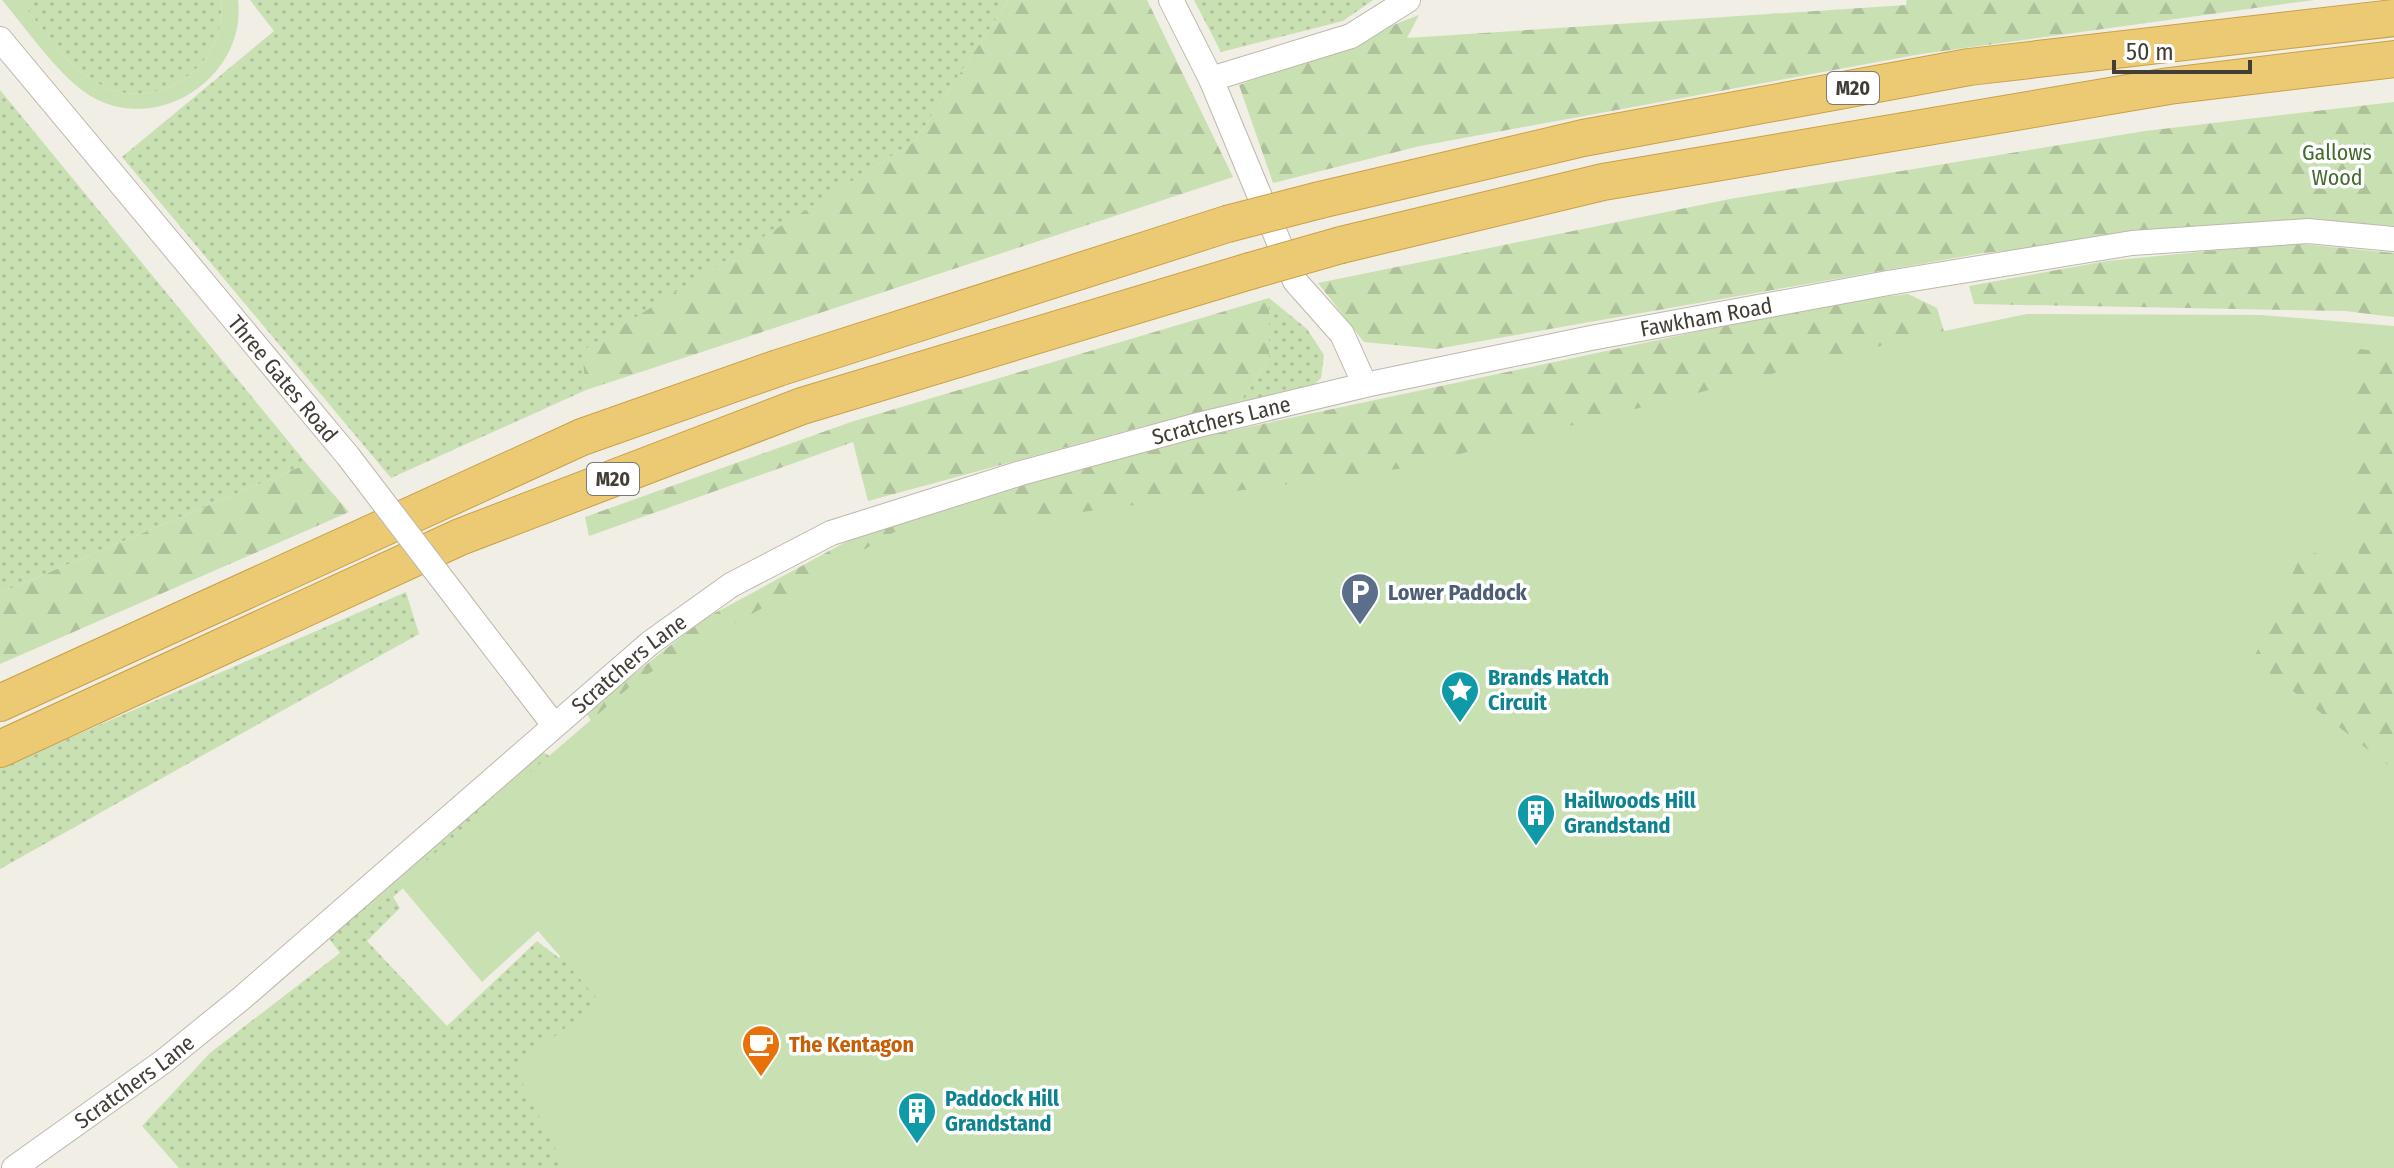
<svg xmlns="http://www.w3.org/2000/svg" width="2394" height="1168" font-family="'Fira Sans Condensed',sans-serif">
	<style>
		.grass { fill: url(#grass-dots) }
		.forest { fill: url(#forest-firs) }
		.pitch { fill: #c9e0b3 }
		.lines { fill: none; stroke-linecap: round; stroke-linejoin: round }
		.minor-casing { stroke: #beb8ac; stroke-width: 26 }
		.highway-casing { stroke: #caa046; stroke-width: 38 }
		.minor { stroke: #fff; stroke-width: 24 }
		.highway { stroke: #ecca74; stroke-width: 36 }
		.minor-bridge-casing { stroke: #beb8ac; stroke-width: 26; stroke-linecap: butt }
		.highway-bridge-casing { stroke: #caa046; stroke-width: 38; stroke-linecap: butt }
		.minor-bridge { stroke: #fff; stroke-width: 24 }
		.highway-bridge { stroke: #ecca74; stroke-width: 36 }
		.labels { text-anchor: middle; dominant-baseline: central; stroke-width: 7; stroke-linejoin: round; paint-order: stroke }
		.shield { fill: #fff; stroke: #7b7872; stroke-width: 2 }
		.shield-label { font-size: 20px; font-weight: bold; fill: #423e36 }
		.park-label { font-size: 22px; fill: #446c30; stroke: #fff }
		.street-label { font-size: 22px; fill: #423e36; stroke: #fff }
		.service-label { font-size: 22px; font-weight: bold; fill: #4e5e75; stroke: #fff; text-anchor: start }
		.culture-label { font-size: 22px; font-weight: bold; fill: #0d838f; stroke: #fff; text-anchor: start }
		.food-label { font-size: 22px; font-weight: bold; fill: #c56008; stroke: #fff; text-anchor: start }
	</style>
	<defs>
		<pattern id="grass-dots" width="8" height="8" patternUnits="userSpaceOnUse" patternTransform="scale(2)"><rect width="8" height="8" fill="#c9e0b3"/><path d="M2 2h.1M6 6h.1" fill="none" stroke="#aec19b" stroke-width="1.8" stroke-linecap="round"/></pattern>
		<pattern id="forest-firs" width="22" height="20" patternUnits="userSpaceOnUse" patternTransform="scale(2)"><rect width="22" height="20" fill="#c9e0b3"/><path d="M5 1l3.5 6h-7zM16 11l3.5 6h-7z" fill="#aec19b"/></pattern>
	</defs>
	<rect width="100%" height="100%" fill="#f0eee5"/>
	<path class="grass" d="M19 0H221C229 64 159 115 101 85 67 68 43 28 19 0Z
		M250 0H1009L914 142 583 351 586 390 391 478 122 157 274 31Z
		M1194 0H1373L1343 21 1221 52Z
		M0 90 307 464 0 593Z
		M1269 298 1307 329 1324 355 1321 378 1308 391 1238 404 1269 359Z
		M406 592 419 634 0 869V768Z
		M542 751 551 757 393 897 400 908 367 941 447 1026 537 941 559 958 607 914 613 1168H179L142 1126 210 1053 340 953 324 932Z"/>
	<path class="forest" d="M1009 0H1147L1233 177 586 390 582 351 914 142Z
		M1907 0H2314L1921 54 1420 146 1273 183 1239 85 1419 15 1407 38 1906 5Z
		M2394 102V226L2321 221 1983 253 1436 349 1364 342 1318 283 1730 199 2145 131Z
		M2291 243 2394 253V317L2345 311 1974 304 1969 286 2107 261Z
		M1908 294 1937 308 1980 452 595 728 586 712 704 619 853 538 1004 488 1201 437 1832 303Z
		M1269 298V359L1238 404 1137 428 868 501 853 442 589 536 585 517 851 422Z
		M2326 337 2394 343V794L2233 670Z
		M307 464 349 512 0 664V593Z"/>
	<path class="pitch" d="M2 0H19C43 28 67 68 101 85 159 115 229 64 221 0H238C247 74 163 133 96 99 62 82 27 29 2 0Z
		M2027 314 2261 315 2394 326V354L2347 347 2359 562 2303 551 2253 660 2394 770V1168H565L515 1068 599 1001 538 931 482 982 399 884 639 679 945 503 1016 521 1405 468 1915 337Z"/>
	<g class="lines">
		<g class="minor-casing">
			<g id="minor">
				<path d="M1171 0 1211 79 1295 281 1342 334 1365 385"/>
				<path id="s1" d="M0 39 348 456"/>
				<path d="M1211 79 1351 36 1408 0"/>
				<path d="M471 617 554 725"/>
				<path id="s2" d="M14 1168 164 1061 243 997 650 643 731 585 831 533 1021 473 1194 426 1365 385 1591 338 1888 283 2132 243 2308 231 2394 239"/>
			</g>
		</g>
		<g class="highway-casing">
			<path id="highway" d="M1320 200 1583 138 1969 67 2394 18
				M1341 245 1603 182 2169 86 2394 59
				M0 703 582 437 778 368 1227 224
				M0 749 460 537 802 406 1250 271"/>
		</g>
		<use href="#minor" class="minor"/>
		<use href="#highway" class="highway"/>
		<g class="minor-bridge-casing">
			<path id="minor-bridge" d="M348 456 471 617"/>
		</g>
		<g class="highway-bridge-casing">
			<path id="highway-bridge" d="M1227 224 1320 200
				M1250 271 1341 245"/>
		</g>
		<use href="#minor-bridge" class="minor-bridge"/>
		<use href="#highway-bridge" class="highway-bridge"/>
	</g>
	<defs>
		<g id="parking-pin" transform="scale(2)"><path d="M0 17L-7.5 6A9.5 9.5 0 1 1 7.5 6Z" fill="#5c6f8a" stroke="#fff"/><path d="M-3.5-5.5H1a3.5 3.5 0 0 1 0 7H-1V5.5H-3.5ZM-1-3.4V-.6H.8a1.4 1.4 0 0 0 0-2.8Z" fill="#fff"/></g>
		<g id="sight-pin" transform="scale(2)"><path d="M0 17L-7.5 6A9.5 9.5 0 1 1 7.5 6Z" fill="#0f9aa8" stroke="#fff"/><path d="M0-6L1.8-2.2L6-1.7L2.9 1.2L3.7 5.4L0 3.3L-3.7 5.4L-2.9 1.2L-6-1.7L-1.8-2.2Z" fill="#fff"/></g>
		<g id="building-pin" transform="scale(2)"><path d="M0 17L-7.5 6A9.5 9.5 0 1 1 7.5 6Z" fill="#0f9aa8" stroke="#fff"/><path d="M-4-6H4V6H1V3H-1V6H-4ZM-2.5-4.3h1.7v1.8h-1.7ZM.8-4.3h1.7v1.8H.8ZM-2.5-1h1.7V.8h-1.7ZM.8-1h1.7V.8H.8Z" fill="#fff"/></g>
		<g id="cafe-pin" transform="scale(2)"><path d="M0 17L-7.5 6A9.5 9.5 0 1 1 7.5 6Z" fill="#e8710a" stroke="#fff"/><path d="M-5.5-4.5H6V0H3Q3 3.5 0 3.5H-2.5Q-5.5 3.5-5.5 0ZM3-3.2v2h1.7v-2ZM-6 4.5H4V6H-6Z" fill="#fff"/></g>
	</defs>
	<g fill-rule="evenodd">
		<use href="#parking-pin" x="1360" y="592"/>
		<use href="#sight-pin" x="1460" y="690"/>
		<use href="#building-pin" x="1536" y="813"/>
		<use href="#cafe-pin" x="761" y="1044"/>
		<use href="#building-pin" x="917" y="1111"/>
	</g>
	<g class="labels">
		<g class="shield">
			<rect x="1827" y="72" width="52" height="32" rx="6"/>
			<rect x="587" y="463" width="52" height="32" rx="6"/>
		</g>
		<g class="shield-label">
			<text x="1853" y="88">M20</text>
			<text x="613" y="479">M20</text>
		</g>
		<g class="park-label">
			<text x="2337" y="152">Gallows<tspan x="2337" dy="25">Wood</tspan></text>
		</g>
		<g class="street-label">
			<text stroke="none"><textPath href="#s2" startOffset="1940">Fawkham Road</textPath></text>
			<text stroke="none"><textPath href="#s1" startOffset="442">Three Gates Road</textPath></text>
			<text stroke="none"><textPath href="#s2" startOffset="1444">Scratchers Lane</textPath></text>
			<text stroke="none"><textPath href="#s2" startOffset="796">Scratchers Lane</textPath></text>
			<text stroke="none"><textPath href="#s2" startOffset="148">Scratchers Lane</textPath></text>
		</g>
		<g class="service-label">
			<text x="1388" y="592">Lower Paddock</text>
		</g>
		<g class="culture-label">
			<text x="1488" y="677">Brands Hatch<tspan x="1488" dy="25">Circuit</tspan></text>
			<text x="1564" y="800">Hailwoods Hill<tspan x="1564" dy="25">Grandstand</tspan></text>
			<text x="945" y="1098">Paddock Hill<tspan x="945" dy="25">Grandstand</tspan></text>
		</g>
		<g class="food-label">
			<text x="789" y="1044">The Kentagon</text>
		</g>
	</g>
	<path d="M2114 60v12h136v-12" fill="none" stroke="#423e36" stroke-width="4"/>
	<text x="2126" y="60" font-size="24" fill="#423e36" stroke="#ffffff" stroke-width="6" paint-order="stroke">50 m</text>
</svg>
